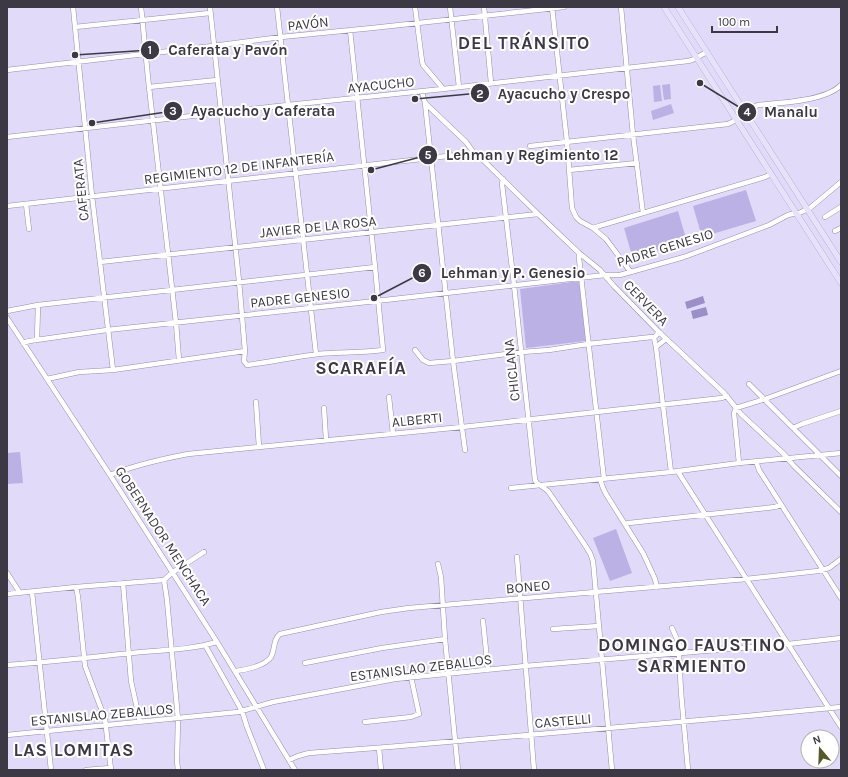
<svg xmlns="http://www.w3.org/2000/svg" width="848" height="777" font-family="Karla,sans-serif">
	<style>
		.green { fill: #bcb1e4 }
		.water { fill: #9c8fc8 }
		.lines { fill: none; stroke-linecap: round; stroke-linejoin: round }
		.minor-casing { stroke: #948eab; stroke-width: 5.5 }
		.major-casing { stroke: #a19abb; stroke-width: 6 }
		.minor { stroke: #fff; stroke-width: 4.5 }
		.major { stroke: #e7e2fc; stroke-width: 5.5 }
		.labels { text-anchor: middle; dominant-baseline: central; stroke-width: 4; stroke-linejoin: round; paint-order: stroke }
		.street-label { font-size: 14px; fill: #3c3945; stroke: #fff }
		.district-label { font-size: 18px; font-weight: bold; letter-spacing: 1px; fill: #3c3945; stroke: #fff }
		.leader { fill: none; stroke: #3c3945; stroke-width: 1.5 }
		.callout-dot { fill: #3c3945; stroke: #fff; stroke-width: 1.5 }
		.mark-label { font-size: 12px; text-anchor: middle; font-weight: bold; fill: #fff }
		.callout-label { font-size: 15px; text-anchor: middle; font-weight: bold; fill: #3c3945; stroke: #fff; stroke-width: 4; stroke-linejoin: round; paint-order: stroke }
	</style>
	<rect width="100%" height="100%" fill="#e1daf9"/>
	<path class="green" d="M670 84 671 99 664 100 662 85Z
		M660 85 662 101 654 102 653 86Z
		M671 104 674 113 653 120 651 111Z
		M746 190 756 221 702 237 693 206Z
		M678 211 687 242 633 259 624 228Z
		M579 281 586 341 526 348 520 289Z
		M20 452 23 483 7 484V453Z
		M616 529 632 573 610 581 593 538Z"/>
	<path class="water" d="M703 296 705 303 687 309 685 302Z
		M706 307 708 315 693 319 691 311Z"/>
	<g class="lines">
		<g class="minor-casing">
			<path id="minor" d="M73 7 92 196 113 370
				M141 7C144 34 146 60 149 87L176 323 179 360
				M210 7 239 281 245 351 244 361 247 365C271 362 294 357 318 354 340 352 361 353 383 350L375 267 350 30
				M277 7 316 354
				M415 7 422 61 423 65 440 85 443 89
				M450 7 459 87
				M484 7 491 83
				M552 7 567 142 572 208 576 217 580 221 593 228 606 239 630 271
				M621 7 633 135 643 213
				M75 27 210 13
				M7 70 213 46 281 37 372 28 564 7
				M149 87 217 80
				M422 92 425 103 466 142 474 153 480 157 538 214 579 253 600 270 613 285 659 332 724 393 741 414 785 455 793 465 841 512
				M425 103 453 361 465 450
				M7 137 288 105 443 89 688 61 692 60 707 52
				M530 146 728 124 742 117 750 109 758 105C780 103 826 101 841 85
				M569 170 637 163
				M503 179 502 184 514 285 535 480 537 483 548 491 583 542 590 553 593 561 612 770
				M26 204 29 229
				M7 206 474 153
				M825 217 841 207
				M593 228 599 226 765 177 771 174
				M835 231 841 228
				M579 253V258L587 330 604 479
				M100 262 538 214
				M7 311 38 305 375 267
				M7 318 110 475 217 642 295 770
				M654 338 656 347 671 472
				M37 340 38 305
				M23 343 29 341 107 330 385 300 605 275H620L684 257 769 225 788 215 792 214H797L810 208 841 182
				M656 347 666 339
				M415 350 423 360 429 363 453 361 522 352 549 350 588 344 652 337 654 338 659 332
				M47 379 79 372 113 370 245 351
				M749 384 841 476
				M389 397 393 434
				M256 402 259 447
				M324 408 326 440
				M793 428 802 424 841 411
				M756 461 759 470 841 598
				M739 463 734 413 736 408 765 399 841 371
				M678 471 680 475 841 727
				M110 475C135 465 162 459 188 454L462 427 722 398 727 396
				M600 479 603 488 606 494 643 553 655 579 657 587
				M511 488 671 472 739 463 841 453
				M625 524 629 523 775 507 781 505
				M517 557 534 770
				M438 564 441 577 445 639 458 770
				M7 573 20 593
				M164 580 167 600 178 719 177 761 178 770
				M123 583 131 681 140 722
				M76 587 78 597 85 666 105 719 111 770
				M32 592 51 770
				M7 594 76 587 164 580 173 572 204 552
				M483 621 488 670
				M672 628 683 653
				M553 629 599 626
				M205 645 242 711 247 727 264 770
				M679 654 681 692 688 770
				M305 663 382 648 445 639
				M7 665C49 662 91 657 132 653 161 650 190 650 217 642
				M236 671C245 670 265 666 271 657 275 650 273 639 280 634L381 612 409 608 746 579 818 571 829 568 841 559
				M365 722 411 717 419 714 411 677
				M7 735 238 712 273 702 395 679 525 666 788 644 841 638
				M379 748 381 770
				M289 760 298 756 309 753 388 747 747 716 841 707
				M86 770 111 768"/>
		</g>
		<g class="major-casing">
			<path id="major" d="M664 7 841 283
				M678 7 841 262"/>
		</g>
		<use href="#minor" class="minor"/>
		<use href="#major" class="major"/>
	</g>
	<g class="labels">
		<g class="street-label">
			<text transform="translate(308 24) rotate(-6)">PAVÓN</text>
			<text transform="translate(381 85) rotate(-6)">AYACUCHO</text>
			<text transform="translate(239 168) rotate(-7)">REGIMIENTO 12 DE INFANTERÍA</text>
			<text transform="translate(81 190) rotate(-96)">CAFERATA</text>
			<text transform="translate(318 227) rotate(-6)">JAVIER DE LA ROSA</text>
			<text transform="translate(665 248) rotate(-17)">PADRE GENESIO</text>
			<text transform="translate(300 298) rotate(-6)">PADRE GENESIO</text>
			<text transform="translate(646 303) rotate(46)">CERVERA</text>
			<text transform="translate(512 370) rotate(-96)">CHICLANA</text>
			<text transform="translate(417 420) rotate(-6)">ALBERTI</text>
			<text transform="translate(163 536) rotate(57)">GOBERNADOR MENCHACA</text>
			<text transform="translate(528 587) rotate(-5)">BONEO</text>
			<text transform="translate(421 668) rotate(-7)">ESTANISLAO ZEBALLOS</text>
			<text transform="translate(102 715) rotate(-5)">ESTANISLAO ZEBALLOS</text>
			<text transform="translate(563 721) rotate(-5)">CASTELLI</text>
		</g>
		<g class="district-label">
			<text x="524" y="43">DEL TRÁNSITO</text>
			<text x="361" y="368">SCARAFÍA</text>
			<text x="692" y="645">DOMINGO FAUSTINO<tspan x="692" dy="21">SARMIENTO</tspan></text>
			<text x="74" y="750">LAS LOMITAS</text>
		</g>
	</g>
	<path class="leader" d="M75 55L150 50M415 99L480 93M92 123L173 111M700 83L747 112M371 170L428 155M374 298L422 273"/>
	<g class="callout-dot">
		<circle cx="75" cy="55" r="4"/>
		<circle cx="415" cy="99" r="4"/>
		<circle cx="92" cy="123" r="4"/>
		<circle cx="700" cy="83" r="4"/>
		<circle cx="371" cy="170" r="4"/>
		<circle cx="374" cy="298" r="4"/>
		<circle cx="150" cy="50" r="10"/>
		<circle cx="480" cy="93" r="10"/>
		<circle cx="173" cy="111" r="10"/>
		<circle cx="747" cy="112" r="10"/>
		<circle cx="428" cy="155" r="10"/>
		<circle cx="422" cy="273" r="10"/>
	</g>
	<g class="mark-label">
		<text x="150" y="54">1</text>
		<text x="480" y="98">2</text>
		<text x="173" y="115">3</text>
		<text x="747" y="116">4</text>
		<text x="428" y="159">5</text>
		<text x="422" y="277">6</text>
	</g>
	<g class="callout-label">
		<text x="228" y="55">Caferata y Pavón</text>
		<text x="564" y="99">Ayacucho y Crespo</text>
		<text x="263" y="116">Ayacucho y Caferata</text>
		<text x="791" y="117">Manalu</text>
		<text x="532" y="160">Lehman y Regimiento 12</text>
		<text x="513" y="278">Lehman y P. Genesio</text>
	</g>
	<rect width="848" height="777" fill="none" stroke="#3c3945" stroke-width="16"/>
	<g transform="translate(820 749) rotate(341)"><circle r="19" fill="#ffffff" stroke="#b1b0b5"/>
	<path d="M0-3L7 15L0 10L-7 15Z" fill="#545a29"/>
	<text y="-6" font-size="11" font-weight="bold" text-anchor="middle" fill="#3c3945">N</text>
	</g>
	<path d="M712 26v6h65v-6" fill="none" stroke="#3c3945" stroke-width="2"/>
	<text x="718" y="26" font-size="12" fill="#3c3945" stroke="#ffffff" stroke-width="3" paint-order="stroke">100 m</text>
</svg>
